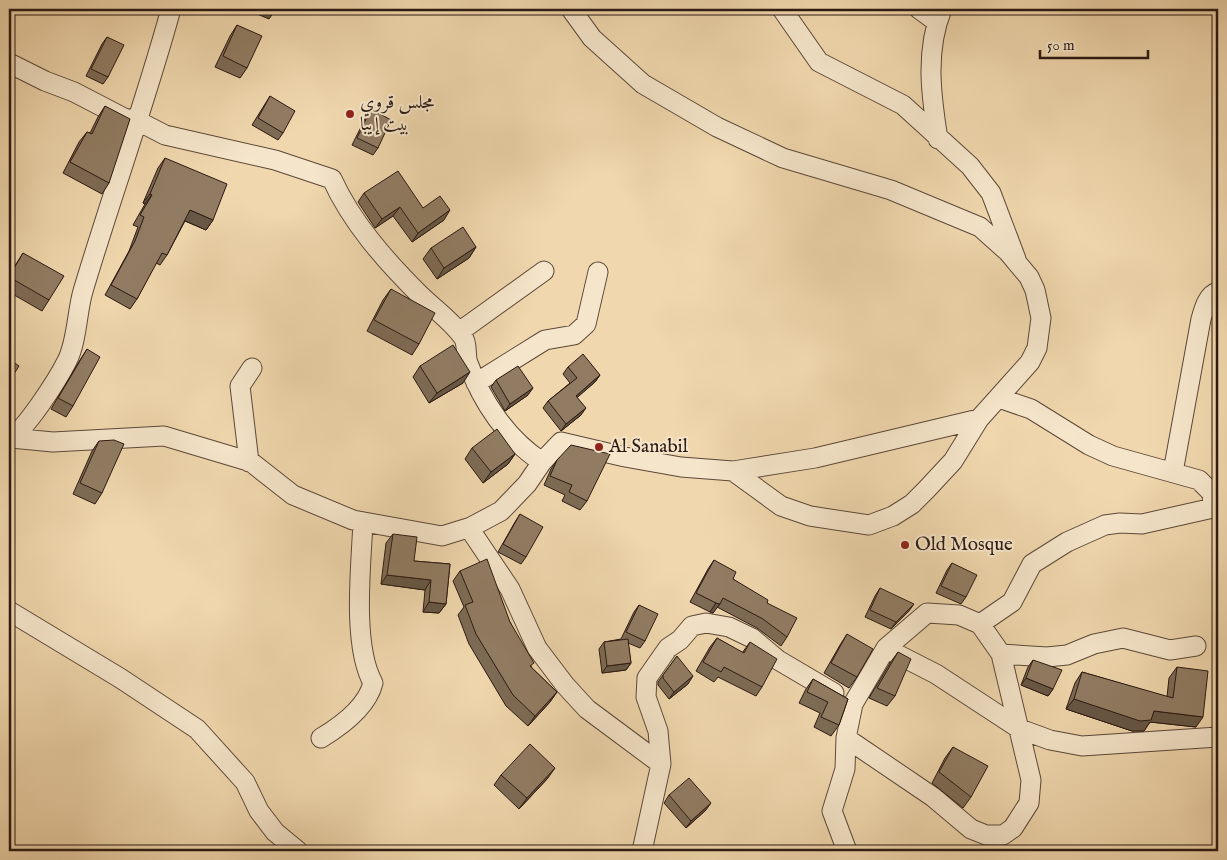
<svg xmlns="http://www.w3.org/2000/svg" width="1227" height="860" font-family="'IM FELL English',Amiri,serif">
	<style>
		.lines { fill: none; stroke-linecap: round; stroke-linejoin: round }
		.minor-casing { stroke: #5c4839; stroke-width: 21 }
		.minor { stroke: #f5e5ca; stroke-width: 19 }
		.wall { fill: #7d6b55; stroke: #2b1912 }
		.shaded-wall { fill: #665745; stroke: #2b1912 }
		.building { fill: #917c63; stroke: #2b1912 }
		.poi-dot { fill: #8f2418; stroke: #f5e5ca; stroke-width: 2 }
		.labels { text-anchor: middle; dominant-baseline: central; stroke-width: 4; stroke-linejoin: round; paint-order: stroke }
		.poi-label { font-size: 19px; fill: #2b1912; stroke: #f5e5ca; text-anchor: start }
	</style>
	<rect width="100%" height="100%" fill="#f0d7ad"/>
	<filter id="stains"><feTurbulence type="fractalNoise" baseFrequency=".004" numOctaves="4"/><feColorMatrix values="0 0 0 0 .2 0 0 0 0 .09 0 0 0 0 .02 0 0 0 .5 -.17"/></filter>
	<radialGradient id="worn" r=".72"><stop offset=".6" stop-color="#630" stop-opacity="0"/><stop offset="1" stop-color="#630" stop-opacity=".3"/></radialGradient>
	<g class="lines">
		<g class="minor-casing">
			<path id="minor" d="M782 9 819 62 903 105 970 166 991 193 1016 259
				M919 9 937 22
				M9 63 45 81 74 92 124 118 136 120 165 135 275 160 332 179C352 223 385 260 419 294 434 309 451 320 463 337 468 344 465 355 468 363 482 402 507 439 542 462
				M938 139C931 95 925 51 942 9
				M459 332 544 271
				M476 383 545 340 574 335 586 324 598 272
				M11 438 53 442 164 436 251 462 293 495 353 520 442 536 471 527 501 511 527 484 542 462 561 442 625 457 681 467 733 471 815 458 979 419 1030 362 1037 348 1041 318 1035 290 1029 277 1008 252 980 227 891 190 783 158 717 127 643 84 592 38 571 9
				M9 439C25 431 58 379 67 361 77 342 77 311 83 291 111 197 145 104 171 9
				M249 462 240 386 252 368
				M733 471 781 506 810 516 869 525 893 516 912 504 926 490 953 461 979 419
				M1173 472 1201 319C1204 309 1207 295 1218 292
				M469 528 510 589 537 648 565 685 587 709 661 764
				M9 611 120 678 197 729 245 782 259 811 275 832 298 851
				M887 649 936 674 1020 729 1050 740 1082 746 1218 737
				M1001 654 1047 657 1067 655 1094 644 1123 638 1170 650 1196 646
				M321 738C341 726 367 707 373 683 352 645 361 566 363 522
				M846 738 933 797 971 829 986 835H1003L1013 828 1029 803 1031 780 1001 654 980 624
				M642 851 661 764 658 731 646 697 647 678 668 648 680 640 692 626 706 623 729 627 752 638 778 660 834 693
				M847 851 832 811 845 769 846 738 853 704 886 648 927 613 959 615 980 624 1012 602 1032 564 1067 542 1105 525 1120 523 1142 524 1213 508 1212 493 1199 480 1113 456 1089 445 1031 409 999 398"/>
		</g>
		<use href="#minor" class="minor"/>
	</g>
	<path class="wall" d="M237 25 247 68 240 78 215 67 230 36Z
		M107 37 108 77 103 84 86 76 102 44Z
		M270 96 283 133 278 140 252 125Z
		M105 106 109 183 102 194 63 173 79 142 87 132 90 133 98 117Z
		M371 109 378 148 373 155 352 145 366 117Z
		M165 158 213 220 206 230 185 221 167 255 160 265 156 263 137 299 130 309 105 295 129 251 138 227 133 225 145 204 143 203 158 168Z
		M364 193 423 208 444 220 412 242 393 216 375 228 358 202Z
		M476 247 469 258 437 279 423 259 431 248Z
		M23 253 49 300 42 311 9 292V275Z
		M391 289 419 344 412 355 367 331 383 300Z
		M87 349 73 406 66 417 51 409 80 360Z
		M420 366 463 383 429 403 413 377Z
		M568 367 600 375 595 382 577 397 581 415 561 431 543 408 548 401 570 383 563 374Z
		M496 380 528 395 505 411 491 387Z
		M99 441 102 493 95 504 73 494 92 451Z
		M472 448 515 454 508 464 483 483 465 459Z
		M557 460 587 501 580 510 562 501 565 495 544 485 551 469Z
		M520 514 526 557 521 564 498 552 515 522Z
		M393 534 414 561 450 564 446 604 439 613 423 612 425 590 381 584 386 543Z
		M714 560 733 579 767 603 787 637 781 646 757 628 717 607 713 613 710 612 690 602 708 569Z
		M952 563 966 597 961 604 936 593 947 570Z
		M460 571 510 622 532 668 557 692 550 702 528 726 506 706 469 644 458 615 464 607 453 581Z
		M880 588 909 611 891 629 865 617 875 596Z
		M639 605 645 641 640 648 628 643 631 663 626 670 602 673 599 649 604 642 621 639 634 612Z
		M847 634 857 677 849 688 824 673 840 645Z
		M717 638 742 653 750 642 762 687 756 696 718 677 714 682 696 671 710 647Z
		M898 652 895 696 887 706 869 698 890 663Z
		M677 656 688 684 669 699 658 685V682Z
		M1033 660 1053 689 1048 696 1021 685 1028 667Z
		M1177 667 1196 727 1150 722 1144 731H1132L1066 709 1075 683 1082 672 1167 697 1169 678Z
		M813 679 848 699 839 725 831 736 814 727 820 713 799 703 806 689Z
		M953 747 971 797 963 808 932 783 945 758Z
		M501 775 548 778 519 809 494 785Z
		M669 795 706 810 686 828 664 803Z"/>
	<path class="shaded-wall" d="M245 9H276L269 19Z
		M150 194 152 195 145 204 143 203Z
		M400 207 393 216 375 228 382 219Z
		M190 210 213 220 206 230 183 220Z
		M450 210 444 220 412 242 418 233Z
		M476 247 469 258 437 279 444 268Z
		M470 372 463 383 429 403 437 393Z
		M600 375 595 382 571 403 576 396Z
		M533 388 528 395 505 411 510 404Z
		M586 408 581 415 561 431 566 424Z
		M515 454 508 464 483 483 491 472Z
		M387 575 431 580 425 590 381 584Z
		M429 602 446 604 439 613 423 612Z
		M716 603 720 604 713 613 710 612Z
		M914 604 909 611 891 629 896 622Z
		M631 663 626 670 602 673 607 666Z
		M693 676 688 684 669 699 674 692Z
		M1026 678 1053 689 1048 696 1021 685Z
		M557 692 550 702 528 726 535 716Z
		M1074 699 1154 711 1203 717 1196 727 1150 722 1144 731H1132L1066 709Z
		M555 768 548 778 519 809 527 798Z
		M711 803 706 810 686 828 691 821Z"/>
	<path class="building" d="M237 25 262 36 247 68 223 56Z
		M107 37 124 45 108 77 91 69Z
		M270 96 295 111 283 133 258 118Z
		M105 106 130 119 109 183 70 162 87 132 92 134Z
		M371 109 391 120 378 148 357 138Z
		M165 158 227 184 213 220 190 210 167 255 162 253 137 299 111 285 135 241 144 217 140 215 152 195 150 194Z
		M398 171 423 208 440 196 450 210 418 233 400 207 382 219 364 193Z
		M463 227 476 247 444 268 431 248Z
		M23 253 64 276 49 300 9 277Z
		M391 289 435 313 419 344 374 320Z
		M453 345 470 372 437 393 420 366Z
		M87 349 100 357 73 406 58 398Z
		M583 354 600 375 576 396 586 408 566 424 548 401 577 378 568 367Z
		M9 359 19 366 9 382Z
		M518 366 533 388 510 404 496 380Z
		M497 429 515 454 491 472 472 448Z
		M114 440 124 444 102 493 80 483 99 441Z
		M571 445 610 454 587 501 569 492 572 485 550 476 557 460Z
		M9 472 11 482 9 483Z
		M520 514 543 527 526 557 503 544Z
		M393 534 417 537 414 561 450 564 446 604 429 602 431 580 387 575Z
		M487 559 510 622 534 663 530 666 557 692 535 716 513 695 476 634 465 605 473 602 460 571Z
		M714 560 736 572 733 579 768 600 767 603 797 618 787 637 763 619 723 598 720 604 716 603 696 593Z
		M952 563 977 575 966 597 941 586Z
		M880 588 914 604 896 622 870 610Z
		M639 605 658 614 645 641 626 632Z
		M847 634 873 649 857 677 831 663Z
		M717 638 744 653 750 642 777 659 762 687 724 667 721 672 703 662Z
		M628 639 631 663 607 666 604 642Z
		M898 652 911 659 895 696 877 688Z
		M677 656 693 676 674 692 663 678V675Z
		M1033 660 1062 670 1053 689 1026 678Z
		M1177 667 1208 671 1203 717 1154 711 1151 720 1140 721 1074 699 1082 672 1173 698Z
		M813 679 848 699 839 725 821 717 828 702 807 692Z
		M530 744 555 768 527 798 501 775Z
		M953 747 988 766 971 797 939 772Z
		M689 778 711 803 691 821 669 795Z"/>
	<g class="poi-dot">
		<circle cx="350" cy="114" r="5"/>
		<circle cx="599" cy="447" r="5"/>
		<circle cx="905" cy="545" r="5"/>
	</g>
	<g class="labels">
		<g class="poi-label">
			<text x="360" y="103">مجلس قروي<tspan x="360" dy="22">بيت إيبا</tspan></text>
			<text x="609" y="447">Al Sanabil</text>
			<text x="915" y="545">Old Mosque</text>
		</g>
	</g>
	<rect width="1227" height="860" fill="none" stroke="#f0d7ad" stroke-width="30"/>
	<rect x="10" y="10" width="1207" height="840" fill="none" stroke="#2b1912" stroke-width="2.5"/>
	<rect x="15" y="15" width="1197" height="830" fill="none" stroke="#2b1912"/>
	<path d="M1040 50v8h108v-8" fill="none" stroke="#2b1912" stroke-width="2.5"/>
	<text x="1047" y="50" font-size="15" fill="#2b1912" stroke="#f5e5ca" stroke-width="4" paint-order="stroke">50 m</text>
	<rect width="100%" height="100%" filter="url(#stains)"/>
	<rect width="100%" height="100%" fill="url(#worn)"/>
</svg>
